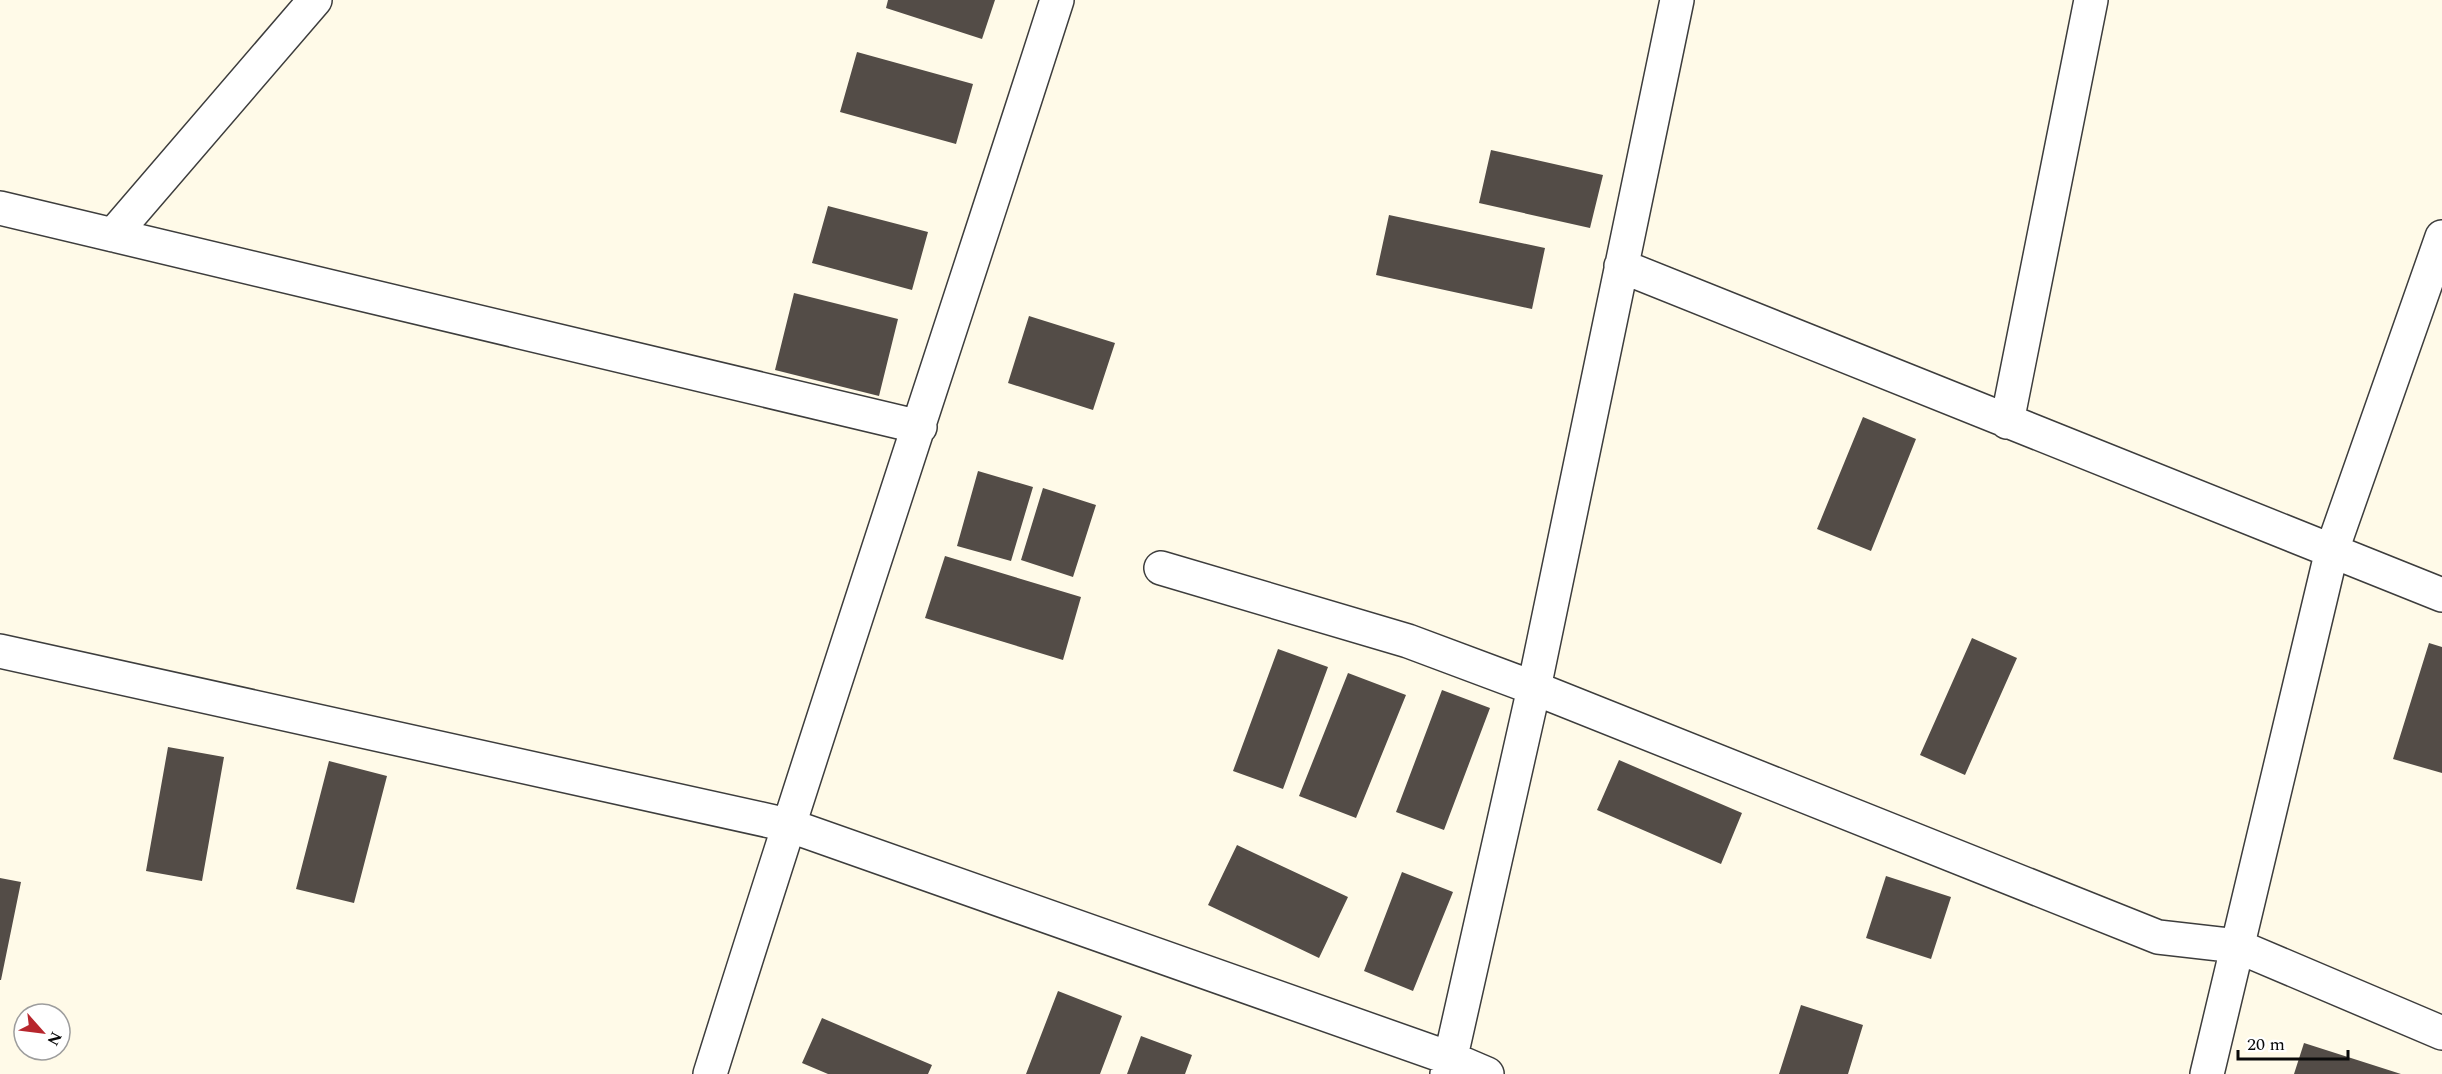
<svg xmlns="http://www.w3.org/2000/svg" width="2442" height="1074" font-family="Spectral,serif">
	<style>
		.building { fill: #534c47 }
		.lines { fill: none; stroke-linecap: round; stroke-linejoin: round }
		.street-casing { stroke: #3d3d3d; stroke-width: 36 }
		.street { stroke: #fff; stroke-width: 33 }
	</style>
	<rect width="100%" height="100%" fill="#fffae8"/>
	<path class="building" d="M888 0H995L982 39 886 8Z
		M857 52 973 84 956 144 840 112Z
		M1491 150 1603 175 1590 228 1479 203Z
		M828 206 928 232 912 290 812 263Z
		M1389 215 1545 248 1532 309 1376 275Z
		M794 293 898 319 879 396 775 370Z
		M1029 316 1115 343 1093 410 1008 383Z
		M1863 417 1916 439 1871 551 1817 529Z
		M978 471 1033 487 1011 561 957 546Z
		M1043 488 1096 505 1073 577 1021 560Z
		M945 556 1081 597 1063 660 925 618Z
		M1972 638 2017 658 1965 775 1920 755Z
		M2429 643 2442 647V773L2393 759Z
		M1278 649 1328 667 1283 789 1233 771Z
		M1348 673 1406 695 1356 818 1299 796Z
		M1442 690 1490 708 1444 830 1396 812Z
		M168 747 224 757 202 881 146 871Z
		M1619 760 1742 813 1721 864 1597 810Z
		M329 761 387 776 354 903 296 889Z
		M1237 845 1348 897 1319 958 1208 905Z
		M1402 872 1453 892 1413 991 1364 971Z
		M1886 876 1951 897 1931 959 1866 938Z
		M0 878 21 882 1 980H0Z
		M1058 991 1122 1016 1100 1074H1026Z
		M1801 1005 1863 1025 1848 1074H1779Z
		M822 1018 932 1065 928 1074H828L802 1063Z
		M1141 1036 1192 1055 1185 1074H1127Z
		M2304 1043 2401 1074H2294Z"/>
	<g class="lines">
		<g class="street-casing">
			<path id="street" d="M0 208 920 427
				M113 235 315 0
				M1621 266 2442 595
				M2007 422 2091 0
				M1161 568 1408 641 1534 688 2158 937 2237 946 2442 1033
				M0 651 788 825 1452 1059 1487 1074
				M710 1074C822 715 942 358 1057 0
				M1447 1074 1534 688 1677 0
				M2207 1074 2332 550 2442 237"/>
		</g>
		<use href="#street" class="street"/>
	</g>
	<g transform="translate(42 1032) rotate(118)"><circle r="28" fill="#ffffff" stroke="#9d9d9d" stroke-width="1.5"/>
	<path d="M0-4.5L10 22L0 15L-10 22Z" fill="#b7262d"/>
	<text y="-9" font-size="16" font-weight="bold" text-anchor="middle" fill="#0a0a0a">N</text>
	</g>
	<path d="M2238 1050v9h110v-9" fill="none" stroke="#0a0a0a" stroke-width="3"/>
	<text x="2247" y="1050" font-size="18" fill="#0a0a0a" stroke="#ffffff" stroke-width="4.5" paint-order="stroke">20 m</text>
</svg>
